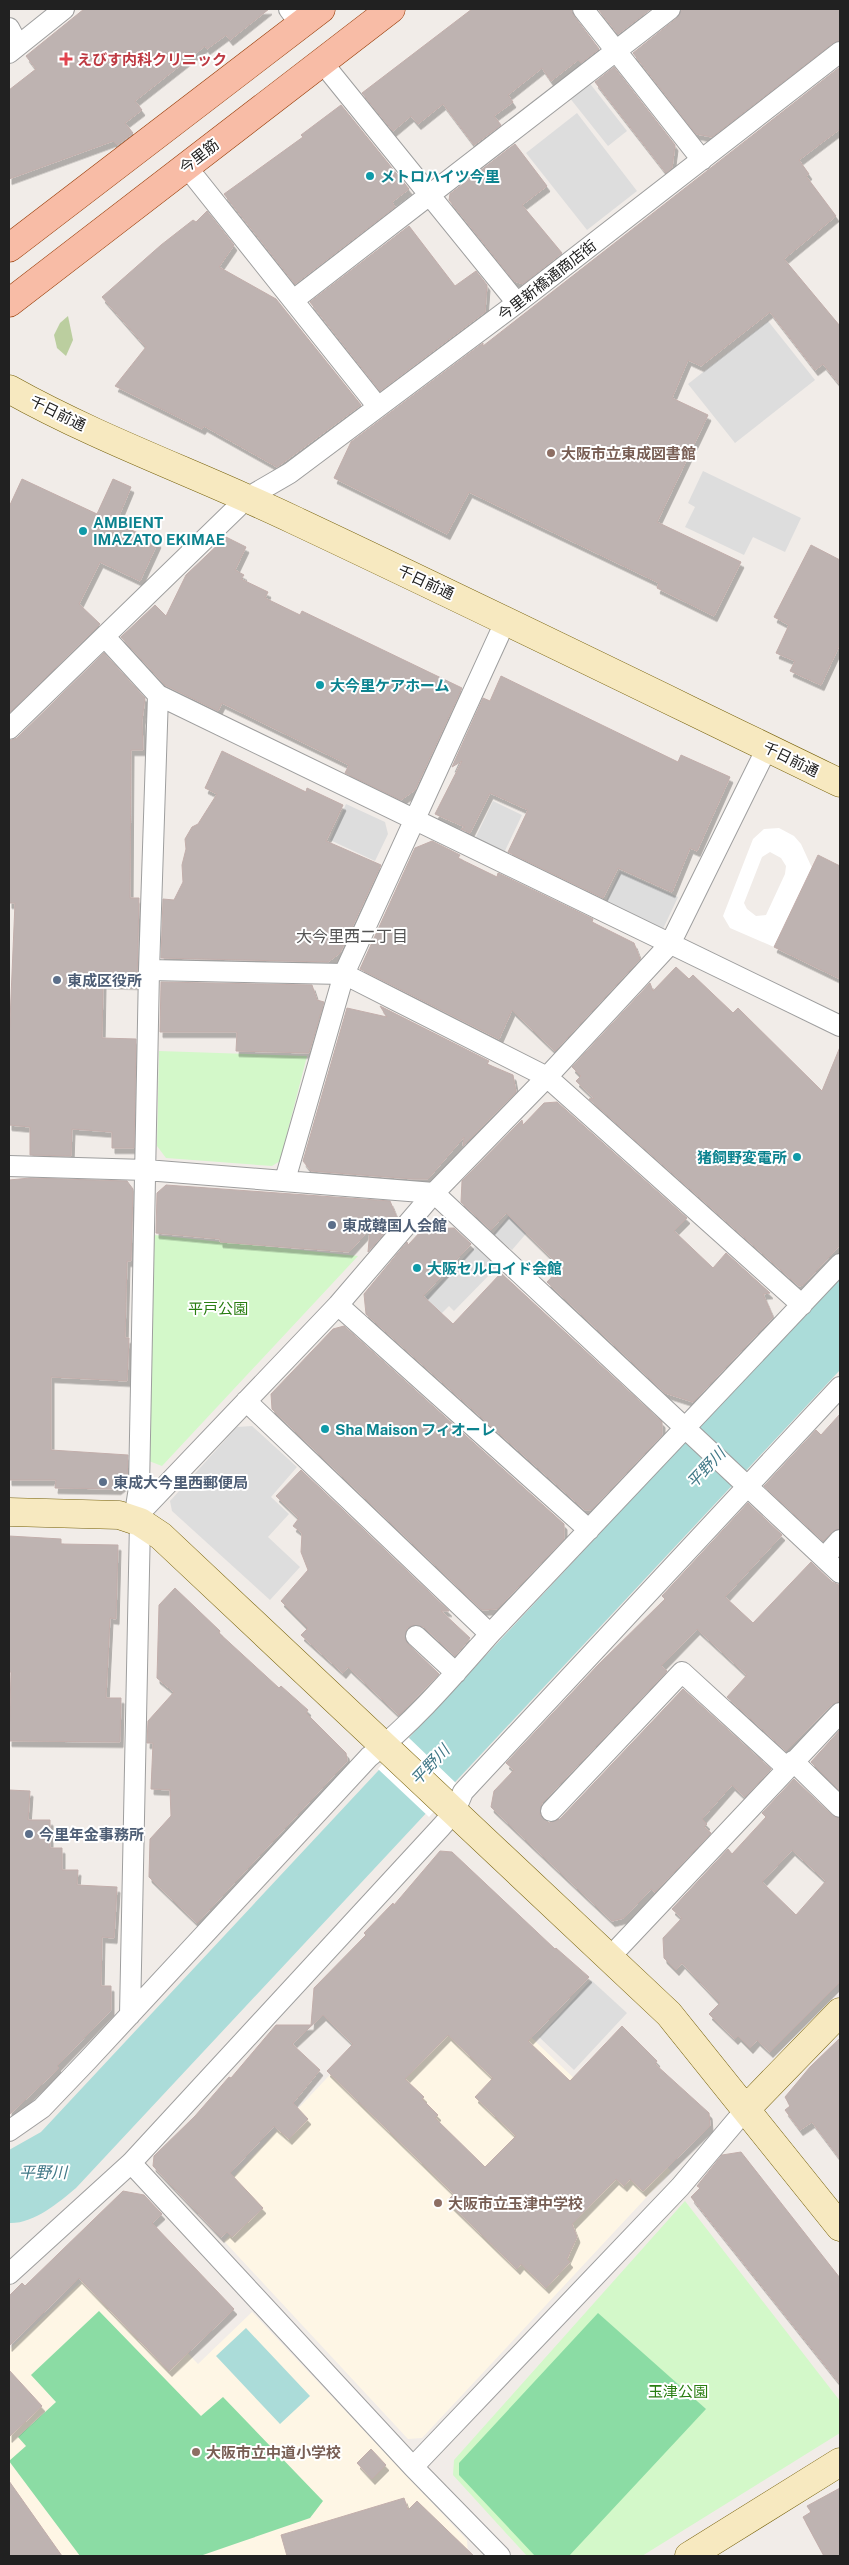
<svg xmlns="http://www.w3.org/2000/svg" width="849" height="2565" font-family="'Public Sans','Noto Sans JP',sans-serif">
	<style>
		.education { fill: #fef6e5 }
		.forest { fill: #bbce9f }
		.park { fill: #d3f8c9 }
		.pitch { fill: #8bdca4 }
		.parking { fill: #ddd }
		.water { fill: #abdcd9 }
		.pier { fill: #fff; fill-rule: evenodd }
		.building { fill: #beb3b1; stroke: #c2aeab; fill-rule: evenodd; filter: url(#shadow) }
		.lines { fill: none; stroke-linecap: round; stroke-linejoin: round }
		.street-casing { stroke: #9e9e9e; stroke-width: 22 }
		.secondary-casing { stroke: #76610a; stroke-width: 29 }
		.primary-casing { stroke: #973c07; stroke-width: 29 }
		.street { stroke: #fff; stroke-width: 20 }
		.secondary { stroke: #f7e9c0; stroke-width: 28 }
		.primary { stroke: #f8bca6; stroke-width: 28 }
		.health-dot { fill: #e0444e; stroke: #fff; stroke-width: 2 }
		.culture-dot { fill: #0f9aa8; stroke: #fff; stroke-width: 2 }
		.education-dot { fill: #8d6e63; stroke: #fff; stroke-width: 2 }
		.service-dot { fill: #5c6f8a; stroke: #fff; stroke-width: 2 }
		.labels { text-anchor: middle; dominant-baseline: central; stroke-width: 4; stroke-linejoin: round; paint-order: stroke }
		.health-label { font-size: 15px; font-weight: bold; fill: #be3a42; stroke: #fff; text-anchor: start }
		.street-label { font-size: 15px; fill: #212121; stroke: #fff }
		.culture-label { font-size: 15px; font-weight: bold; fill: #0d838f; stroke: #fff; text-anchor: start }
		.education-label { font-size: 15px; font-weight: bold; fill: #785e54; stroke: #fff; text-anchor: start }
		.service-label { font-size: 15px; font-weight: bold; fill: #4e5e75; stroke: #fff; text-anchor: start }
		.park-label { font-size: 15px; fill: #297d11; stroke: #fff }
		.neighbourhood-label { font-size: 16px; fill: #545454; stroke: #fff }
		.water-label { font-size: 16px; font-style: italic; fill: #417887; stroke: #fff }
	</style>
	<defs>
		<filter id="shadow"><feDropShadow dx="3" dy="5.5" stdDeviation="0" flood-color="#0004"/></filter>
	</defs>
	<rect width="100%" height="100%" fill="#f1ece8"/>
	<path class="education" d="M444 1954 671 2171 422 2438 408 2439 224 2241 248 2217 222 2189Z
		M102 2262 198 2364 252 2312 467 2540 468 2556H9V2350Z"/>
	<path class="forest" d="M68 316 73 340 66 356 57 348 54 335 60 323Z"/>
	<path class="park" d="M159 1051 307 1056 280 1161 272 1166 166 1158 157 1146Z
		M154 1235 358 1256 162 1466 149 1461Z
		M685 2201 840 2401V2433L642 2556H527L453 2475 454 2460Z"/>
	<path class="pitch" d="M99 2311 201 2416 223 2397 323 2501 310 2518 200 2556H80L9 2461 26 2446 18 2437 56 2402 31 2375Z
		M598 2313 706 2409 569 2556H535L459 2475V2463Z"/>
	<path class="parking" d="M588 81 627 131 608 146 569 97Z
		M577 113 637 191 587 230 526 153Z
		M768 321 815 380 735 443 688 384Z
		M703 471 801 518 785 552 753 537 744 555 685 527 695 507 688 503Z
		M493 801 522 815 503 855 474 841Z
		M346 804 385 822 388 834 375 861 330 840Z
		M620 871 678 897 662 931 605 903Z
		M518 1205 536 1222 512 1250 493 1234Z
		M475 1246 497 1267 454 1311 449 1306 433 1322 417 1306Z
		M252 1426 297 1467 271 1497 289 1514 268 1537 300 1567 270 1600 172 1511 170 1501 237 1427Z
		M591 1980 627 2013 574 2070 539 2037Z"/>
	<path class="water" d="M840 1276V1370L76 2188C58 2203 34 2224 9 2223V2150L41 2132Z
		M246 2328 310 2396 280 2424 216 2356Z"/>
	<path class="pier" d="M779 828 794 836 801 844 812 868 774 947 730 928 723 916 753 839 764 829ZM770 852 781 858 786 866 785 874 766 915 756 916 747 909 744 903 762 857Z
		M407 1736 458 1785 429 1817 378 1769Z"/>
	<path class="building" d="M84 9H269L230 40 226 35 207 49 205 46 135 101 142 110 125 123 133 133 117 145 113 141 9 179V90L36 69 26 56Z
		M472 9H571L574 16 599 49 581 63 578 60 551 81 542 68 508 95 513 102 494 116 501 125 474 145 443 104 418 124 411 116 393 131 362 93Z
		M598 9H651L618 34Z
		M682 9H840V40L833 43 712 137 696 134 633 53 677 18Z
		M614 67 675 145 672 168 666 173 595 82Z
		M840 67V129L799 160 809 174 806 176 836 216 784 259 840 326V385L823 364 815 370 770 312 701 366 688 360 672 398 708 415 657 522 741 562 714 616 657 588 659 583 469 492 447 534 334 478 351 442 483 343V346Z
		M341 105 409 189 392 202 395 207 295 284 224 194 303 137 301 135Z
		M515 144 547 186 522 205 562 253 523 284 514 281 449 200 450 194Z
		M207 211 234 245 219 267 276 299 361 405 277 467 204 426 202 429 115 386 146 347 102 297 161 245 193 220 196 222Z
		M409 226 455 286 476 271 487 285 485 312 380 391 310 302Z
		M22 479 97 514 113 479 131 487 116 523 158 542 140 581 100 562 79 604 100 624 9 713V507Z
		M226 537 246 547 235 570 244 575 241 579 268 592 265 598 300 615 302 611 462 688 415 790 401 800 345 773 349 765 222 703 218 711 165 685 121 637 155 605 166 616 186 575Z
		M811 545 840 560V644L821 685 790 671 795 661 776 653 789 625 774 617Z
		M104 653 145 698 142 720 143 750H131L130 898H139L137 984 103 983 102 1038 136 1039 134 1148H112V1132L72 1129 71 1156 30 1155V1127L9 1125V1044L15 903H9V741L17 738Z
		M501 676 678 762 681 755 730 777 697 851 690 848 672 892 618 868 603 898 508 852 528 810 490 793 470 833 461 829 465 827 435 814 462 761 452 767 483 698 490 701Z
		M222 751 306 792 307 788 343 805 326 841 381 865 340 953 328 962 161 958 163 899 174 900 183 882 182 865 186 849 185 839 192 827 198 824 217 794 205 788Z
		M432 841 460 855 458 858 497 877 498 873 593 919 592 922 634 943 640 959 555 1051 512 1010 499 1039 360 969 415 848Z
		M818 855 840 866V979L774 947Z
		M676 967 689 979 693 975 733 1013 738 1008 822 1091 840 1047V1245L803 1285 799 1286 589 1099 594 1098 576 1081 581 1076 572 1067 650 983 653 991Z
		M161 982 312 985 317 1000 324 1002 309 1053 236 1051 237 1032H160Z
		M380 1006 489 1061 487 1064 513 1075 516 1092 463 1146 464 1137 428 1179H413L311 1171 303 1161 347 1008 387 1017Z
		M557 1102 687 1218 674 1231 713 1268 726 1253 770 1293 763 1294 773 1317 693 1402 665 1393 547 1282 561 1267 506 1213 491 1230 461 1202 462 1181 522 1120 523 1125 544 1103Z
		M30 1178 127 1181 133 1189 131 1261H127L125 1338H129L127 1381 51 1377V1450L128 1455 127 1482 118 1489 55 1488 56 1480H9V1180Z
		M166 1185 390 1201 397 1218 368 1252 370 1229 349 1252 220 1242V1239L156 1233 157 1193Z
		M454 1228 471 1244 423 1296 453 1324 501 1273 662 1422V1435L591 1510H585L366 1314 364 1294 407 1242 408 1245 423 1229Z
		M344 1326 564 1524V1539L497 1609 482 1610 272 1409 271 1394 333 1329Z
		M840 1414V1528L832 1532 823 1541 764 1486 816 1430 821 1435Z
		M301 1470 449 1611H441L470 1638 455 1656 424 1627 413 1625 407 1628 405 1639 408 1644 439 1674 399 1715 348 1667 343 1673 301 1635 308 1628 281 1601 308 1570 301 1552 302 1533 293 1526 299 1518 276 1496Z
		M748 1503 782 1535 725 1597 753 1623 811 1562 832 1582 839 1585 840 1701 831 1705 786 1751 727 1697 747 1675 697 1629 661 1666 667 1671 542 1803 540 1815 549 1823 560 1819 683 1689 771 1769 745 1797 732 1785 702 1819 707 1824 704 1827 711 1833 655 1892 651 1889 624 1918 612 1921 491 1807 494 1791 514 1770 506 1763 598 1665 665 1599 662 1596Z
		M9 1536 61 1539V1544L118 1545 116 1619 110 1618 106 1698H121L120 1742 9 1741 11 1672H9Z
		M175 1588 220 1631 219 1633 279 1688 281 1686 308 1710 306 1713 346 1753 347 1761 197 1923 149 1877 150 1839 171 1816 170 1790 151 1789 153 1743H147L148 1721 174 1692 157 1678 159 1605Z
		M840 1730V1791L811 1762Z
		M794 1779 832 1815 840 1819V1982L770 2052 757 2040 750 2048 738 2036 735 2039 709 2014 720 2003 682 1963 676 1970 664 1958 663 1938 682 1918 672 1909 728 1849 732 1854 766 1817 762 1813ZM792 1850 826 1881 796 1915 762 1882Z
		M9 1790 30 1791 28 1820H50V1848H62V1870H78L77 1885 117 1887 114 1938 102 1937 101 1986H111V2010L57 2066 59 2068 9 2115Z
		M440 1851 452 1852 555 1949 556 1948 589 1977 528 2041 570 2081 622 2026 657 2061 655 2064 709 2113 710 2126 643 2191 630 2179 624 2186 616 2179 572 2224 577 2237 567 2259 570 2262 546 2288 521 2264 517 2269 447 2201 454 2194 327 2071 353 2044 323 2015 292 2044 320 2070 293 2103 308 2119 289 2139 274 2126 230 2173 263 2208 232 2237 227 2232 221 2237 153 2166 154 2156 195 2116 229 2077 231 2078 276 2025H311L314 1988 366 1935 364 1933 393 1903 394 1905ZM448 2035 493 2078 475 2097 516 2136 485 2167 435 2118 438 2115 422 2099 424 2097 405 2079Z
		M840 2038V2159L812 2122 800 2130 785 2110 790 2106 785 2097 810 2067Z
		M741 2152 840 2278V2384L691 2197 700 2188 697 2186 722 2155Z
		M123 2191 144 2195 162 2214 152 2223 234 2309 169 2371 79 2278 9 2346V2296L22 2283 25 2286Z
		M9 2370 42 2406 9 2437Z
		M371 2449 386 2465 372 2479 357 2463Z
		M9 2481 62 2556H9Z
		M840 2488V2556H824L803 2517 811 2512 807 2506Z
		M404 2498 408 2510 417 2501 474 2556H287L281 2535Z"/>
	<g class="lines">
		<g class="street-casing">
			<path id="street" d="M289 9 300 24
				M583 9 702 160
				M9 28 18 45
				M9 53 64 9
				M321 61 517 303
				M186 166 378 407
				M295 299 670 9
				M105 637 158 695 840 1026
				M9 729 247 498 290 473 517 303 840 52
				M149 970 344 974 547 1077 802 1305
				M9 1166 146 1170 434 1193 840 1573
				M285 1180 344 974 506 620
				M338 1305 589 1530
				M246 1401 490 1634
				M134 1519 338 1305 434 1193 547 1077 670 944 767 748
				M134 1519 139 1488 149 970 158 695
				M824 1558 840 1540
				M416 1636 456 1673
				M793 1761 840 1807
				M551 1811 682 1672 787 1768
				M609 1958 840 1713
				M130 2015 140 1522
				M9 2131 42 2108 87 2061 369 1757C414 1722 452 1677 490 1634L840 1264
				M131 2163 413 2467 500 2556
				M9 2274 131 2163 441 1827 455 1811 463 1792 840 1387
				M413 2467 680 2187 746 2109"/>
		</g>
		<g class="secondary-casing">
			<path id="secondary" d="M9 389C100 440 200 475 294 520 477 606 658 695 840 783
				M9 1512 119 1515 140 1522 161 1536 669 2014 840 2227
				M746 2109 840 2012
				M689 2556 840 2462"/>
		</g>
		<g class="primary-casing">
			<path id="primary" d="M9 248 321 9
				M9 303 391 9"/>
		</g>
		<use href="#street" class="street"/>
		<use href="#secondary" class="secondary"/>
		<use href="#primary" class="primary"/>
	</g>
	<path class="health-dot" d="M63.5 51.5h5v5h5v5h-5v5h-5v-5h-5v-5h5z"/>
	<g class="culture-dot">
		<circle cx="370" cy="176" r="5"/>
		<circle cx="83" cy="531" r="5"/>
		<circle cx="320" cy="685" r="5"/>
		<circle cx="797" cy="1157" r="5"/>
		<circle cx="417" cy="1268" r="5"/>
		<circle cx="325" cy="1429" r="5"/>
	</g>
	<g class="education-dot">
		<circle cx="551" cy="453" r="5"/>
		<circle cx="438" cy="2203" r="5"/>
		<circle cx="196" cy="2452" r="5"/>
	</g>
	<g class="service-dot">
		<circle cx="57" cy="980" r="5"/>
		<circle cx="332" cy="1225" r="5"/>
		<circle cx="103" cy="1482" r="5"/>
		<circle cx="29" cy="1834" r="5"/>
	</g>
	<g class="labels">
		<g class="health-label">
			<text x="77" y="59">えびす内科クリニック</text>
		</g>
		<g class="street-label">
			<text transform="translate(199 156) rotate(-38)">今里筋</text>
			<text transform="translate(547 280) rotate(-38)">今里新橋通商店街</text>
			<text transform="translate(58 413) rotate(26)">千日前通</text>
			<text transform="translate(426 582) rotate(25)">千日前通</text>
			<text transform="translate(791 759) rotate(26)">千日前通</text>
		</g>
		<g class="culture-label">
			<text x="380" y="176">メトロハイツ今里</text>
			<text x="93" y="522">AMBIENT<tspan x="93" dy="17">IMAZATO EKIMAE</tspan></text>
			<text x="330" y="685">大今里ケアホーム</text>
			<text x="787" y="1157" text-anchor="end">猪飼野変電所</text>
			<text x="427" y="1268">大阪セルロイド会館</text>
			<text x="335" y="1429">Sha Maison フィオーレ</text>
		</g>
		<g class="education-label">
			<text x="561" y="453">大阪市立東成図書館</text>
			<text x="448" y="2203">大阪市立玉津中学校</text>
			<text x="206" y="2452">大阪市立中道小学校</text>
		</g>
		<g class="service-label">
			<text x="67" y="980">東成区役所</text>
			<text x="342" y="1225">東成韓国人会館</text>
			<text x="113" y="1482">東成大今里西郵便局</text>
			<text x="39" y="1834">今里年金事務所</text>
		</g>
		<g class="park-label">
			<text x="218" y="1308">平戸公園</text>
			<text x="678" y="2391">玉津公園</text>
		</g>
		<g class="neighbourhood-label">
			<text x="352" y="936">大今里西二丁目</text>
		</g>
		<g class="water-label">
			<text transform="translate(706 1468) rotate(-47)">平野川</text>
			<text transform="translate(430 1765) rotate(-47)">平野川</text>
			<text x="43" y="2172">平野川</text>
		</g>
	</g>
	<rect width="849" height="2565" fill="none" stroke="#212121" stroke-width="20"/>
</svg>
